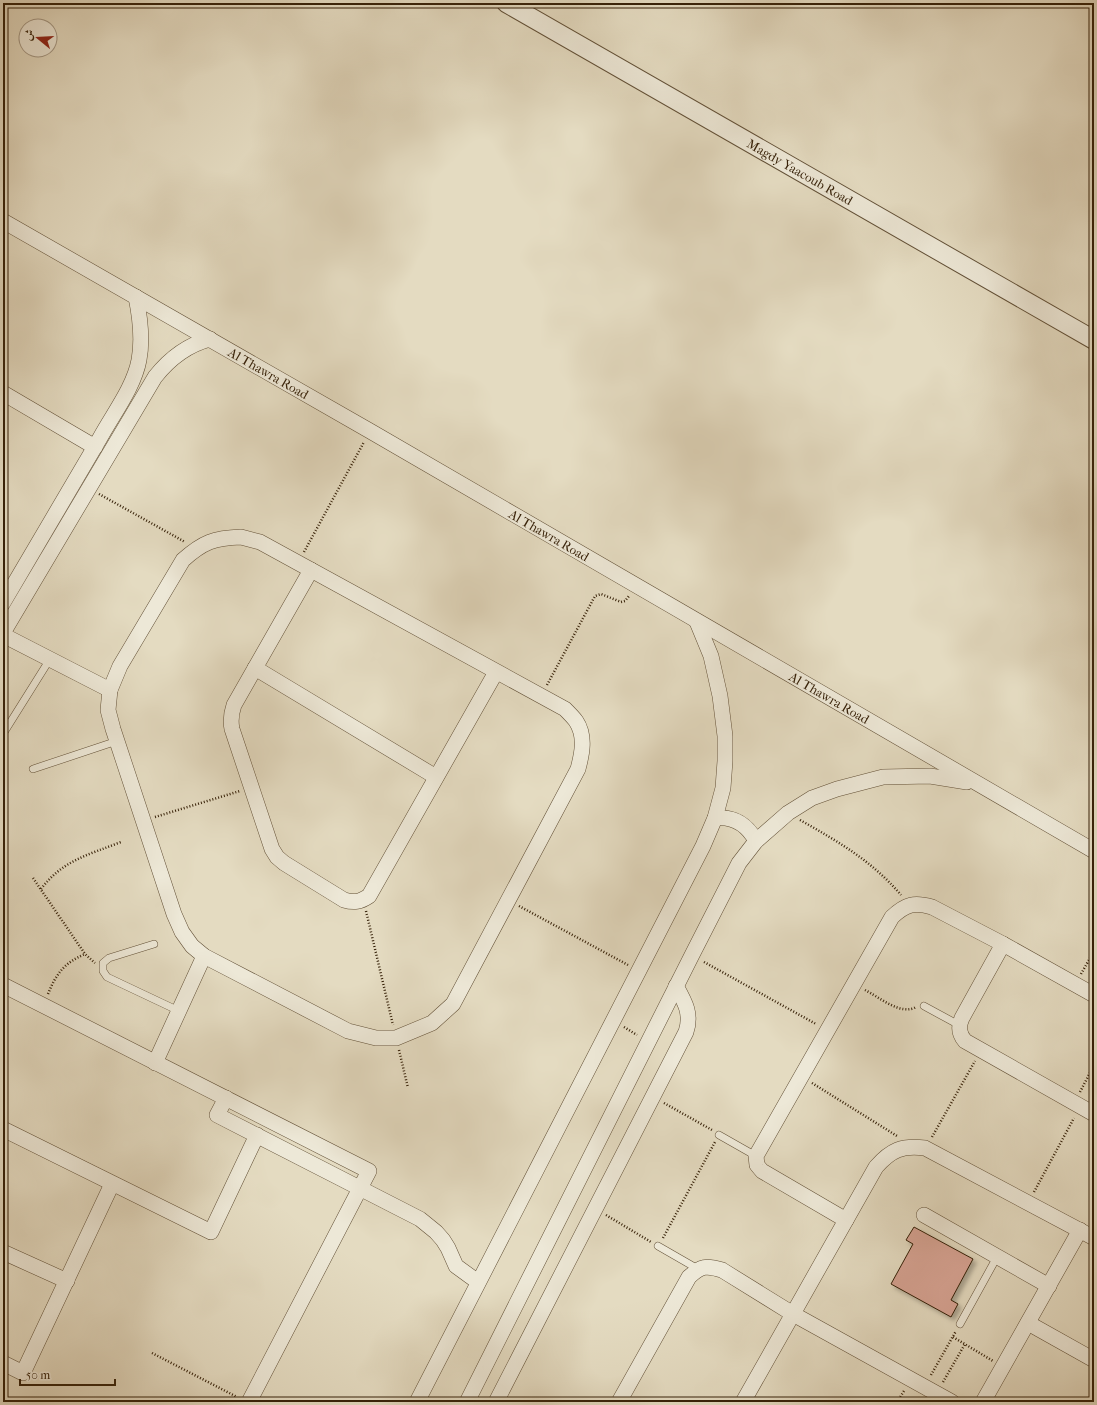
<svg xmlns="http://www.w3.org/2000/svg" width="1097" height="1405" font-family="'IM FELL French Canon',Amiri,serif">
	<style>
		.building { fill: #d6a393; stroke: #362109; filter: url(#shadow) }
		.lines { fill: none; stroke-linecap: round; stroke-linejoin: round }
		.service-casing { stroke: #625037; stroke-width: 8 }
		.minor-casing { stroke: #625037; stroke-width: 16 }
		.tertiary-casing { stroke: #625037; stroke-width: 20 }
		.path { stroke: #362109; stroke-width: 2.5; stroke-dasharray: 1 2; stroke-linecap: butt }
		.service { stroke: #ede8d7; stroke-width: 7 }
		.minor { stroke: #ede8d7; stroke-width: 15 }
		.tertiary { stroke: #ede8d7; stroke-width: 18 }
		.labels { text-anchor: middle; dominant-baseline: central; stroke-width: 3; stroke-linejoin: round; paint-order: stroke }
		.street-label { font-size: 13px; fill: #362109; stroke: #ede8d7 }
	</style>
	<defs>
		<filter id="shadow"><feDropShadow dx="3.5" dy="3.5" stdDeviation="2" flood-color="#0004"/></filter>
	</defs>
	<rect width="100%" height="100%" fill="#e4dbc1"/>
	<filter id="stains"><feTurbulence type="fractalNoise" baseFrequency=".005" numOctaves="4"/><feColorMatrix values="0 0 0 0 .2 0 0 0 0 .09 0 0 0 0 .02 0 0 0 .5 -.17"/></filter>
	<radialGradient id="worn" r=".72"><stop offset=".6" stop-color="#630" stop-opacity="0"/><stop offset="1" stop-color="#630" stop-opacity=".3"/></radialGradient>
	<path class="building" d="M914 1227 973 1259 951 1300 958 1304 951 1317 891 1284 913 1244 906 1240Z"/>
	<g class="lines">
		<g class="service-casing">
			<path id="service" d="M3 734 50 659
				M33 769 117 741
				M154 944 109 958 103 963V971L107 977 179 1011
				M924 1006 959 1025
				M719 1135 756 1156
				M658 1246 698 1269
				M960 1324 997 1257"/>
		</g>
		<g class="minor-casing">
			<g id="minor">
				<path id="s1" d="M3 221 370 431 1094 851"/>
				<path d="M3 393 95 447"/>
				<path d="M241 537 260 542 565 709C569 713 573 717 576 721 586 736 582 754 578 769L453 1004 432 1023 396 1038H376L348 1031 204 956 192 946 182 932 174 914 113 729 108 710 110 690 120 666 183 560C203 542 214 538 241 537Z"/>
				<path d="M311 570 234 705C231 714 230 720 232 729L272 849 277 857 284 863 344 900C354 903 360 902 369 896L496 672"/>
				<path d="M3 603C35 548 68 493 100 438 113 414 134 387 139 360 143 339 140 317 136 297"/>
				<path d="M3 633 155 377C170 358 187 345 210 339"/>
				<path d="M3 635 110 690"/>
				<path d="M255 668 436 777"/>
				<path d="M715 818C733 816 747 824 756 841"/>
				<path d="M1003 944 962 1018C958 1027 959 1034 965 1041L1094 1114"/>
				<path d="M3 985 369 1171 249 1402"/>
				<path d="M155 1063 204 956"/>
				<path d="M226 1098 217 1115 420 1219 436 1232 443 1240 448 1248 456 1266 478 1282"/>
				<path d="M3 1129 211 1232 257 1135"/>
				<path d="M924 1215 1049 1286"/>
				<path d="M846 1220 762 1171 757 1165 756 1156 892 917C906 904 914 902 932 907L1003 944 1094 995"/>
				<path d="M3 1252 67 1281"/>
				<path d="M1028 1323 1094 1360"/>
				<path d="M3 1363 23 1373 112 1184"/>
				<path d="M417 1402 703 846 715 818 723 788 725 761V736L720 696 711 656 697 622"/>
				<path d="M467 1402 692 955 739 863 756 841 788 813 812 798 837 789 883 777 930 776 967 782"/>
				<path d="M496 1402 686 1032C692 1014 685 1002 676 986"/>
				<path d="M619 1402 689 1277C701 1266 706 1265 722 1270L793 1314 952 1402"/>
				<path d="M743 1402 876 1167C891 1150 902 1145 925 1148L1094 1238"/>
				<path d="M983 1402 1080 1230"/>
			</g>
		</g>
		<g class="tertiary-casing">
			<g id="tertiary">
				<path id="s2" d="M506 3 1094 340"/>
			</g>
		</g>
		<path class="path" d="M99 494 185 542
			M304 552 364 442
			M547 685 595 596 601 594 621 602 625 601 629 596
			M155 817 240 791
			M800 820C839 842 872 861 901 895
			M33 878 85 954 95 963
			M41 889C63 860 88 855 121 842
			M519 906 628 965
			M366 911 393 1025
			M704 962 816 1024
			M1081 974 1094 951
			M865 990C879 997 901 1016 916 1007
			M48 994C56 974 64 963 85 954
			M624 1027 637 1035
			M399 1050 408 1088
			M812 1083 897 1136
			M1080 1092 1094 1065
			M664 1103 712 1130
			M932 1137 975 1061
			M1034 1192 1074 1118
			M606 1215 651 1242
			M663 1238 715 1142
			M953 1337 993 1361
			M152 1353 237 1397
			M931 1375 956 1331
			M943 1382 965 1344
			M897 1402 904 1391"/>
		<use href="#service" class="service"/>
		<use href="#minor" class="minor"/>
		<use href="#tertiary" class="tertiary"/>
	</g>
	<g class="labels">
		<g class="street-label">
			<text stroke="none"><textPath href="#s2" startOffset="339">Magdy Yaacoub Road</textPath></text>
			<text stroke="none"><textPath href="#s1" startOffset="306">Al Thawra Road</textPath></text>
			<text stroke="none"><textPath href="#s1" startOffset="630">Al Thawra Road</textPath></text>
			<text stroke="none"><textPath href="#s1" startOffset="954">Al Thawra Road</textPath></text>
		</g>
	</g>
	<rect width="1097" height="1405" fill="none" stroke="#e4dbc1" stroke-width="16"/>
	<rect x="4" y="4" width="1089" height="1397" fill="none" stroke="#362109" stroke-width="2"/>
	<rect x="8" y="8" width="1081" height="1389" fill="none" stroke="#362109"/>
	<g transform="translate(38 38) rotate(288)"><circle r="19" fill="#ede8d7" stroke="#a49885"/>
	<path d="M0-3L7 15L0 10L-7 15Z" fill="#8f2418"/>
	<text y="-6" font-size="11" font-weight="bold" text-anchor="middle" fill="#362109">ش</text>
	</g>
	<path d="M20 1379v6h95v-6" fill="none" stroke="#362109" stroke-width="2"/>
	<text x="26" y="1379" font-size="12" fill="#362109" stroke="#ede8d7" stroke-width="3" paint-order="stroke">50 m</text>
	<rect width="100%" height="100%" filter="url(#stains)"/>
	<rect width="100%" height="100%" fill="url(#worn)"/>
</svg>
